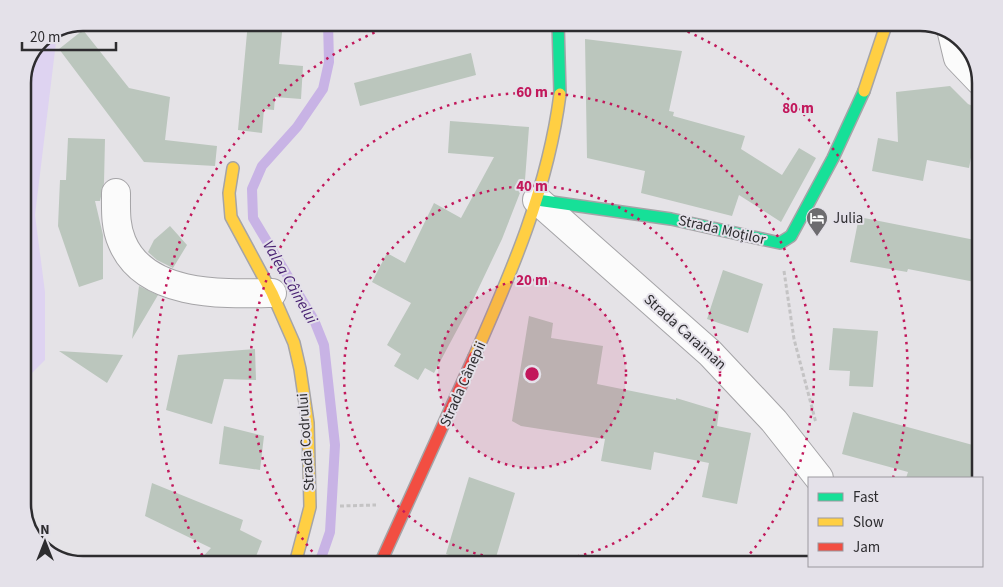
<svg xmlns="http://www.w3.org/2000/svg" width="1003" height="587" font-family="'Source Sans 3',sans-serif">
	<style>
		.green { fill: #ded3f1 }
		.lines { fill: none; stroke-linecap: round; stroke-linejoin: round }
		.stream { stroke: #c8b3e5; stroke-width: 10 }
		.building { fill: #bbc6bd }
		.street-casing { stroke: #a5a4a7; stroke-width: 30 }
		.fast-casing { stroke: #a5a4a7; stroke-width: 14 }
		.slow-casing { stroke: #a5a4a7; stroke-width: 14 }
		.jam-casing { stroke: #a5a4a7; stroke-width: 14 }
		.path { stroke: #c4c3c4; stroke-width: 3; stroke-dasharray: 4 2.5; stroke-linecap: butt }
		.street { stroke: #fbfbfb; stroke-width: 28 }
		.fast { stroke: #16e098; stroke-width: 11 }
		.slow { stroke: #ffcf43; stroke-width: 11 }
		.jam { stroke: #f24e42; stroke-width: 11 }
		.ring { fill: none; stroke: #c2185b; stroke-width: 2.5; stroke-dasharray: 2.5 5 }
		.labels { text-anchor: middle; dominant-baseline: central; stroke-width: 4; stroke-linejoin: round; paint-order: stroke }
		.poi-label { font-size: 15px; fill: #2d2c2f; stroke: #e4e1e9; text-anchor: start }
		.street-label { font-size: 15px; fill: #2d2c2f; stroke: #e4e1e9 }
		.water-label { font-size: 16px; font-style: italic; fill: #492272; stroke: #e4e1e9 }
		.rim { fill: none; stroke: #2d2c2f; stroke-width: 2.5 }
		.centre { fill: #c2185b; stroke: #e4e1e9; stroke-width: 2.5 }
		.ring-label { font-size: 15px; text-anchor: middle; font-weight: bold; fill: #c2185b; stroke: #e4e1e9; stroke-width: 4; stroke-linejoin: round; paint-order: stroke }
	</style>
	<rect width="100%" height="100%" fill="#e5e3e7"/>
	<path class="green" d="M57 34 35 215 45 292V360L23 382V80L41 40Z"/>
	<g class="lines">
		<path class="stream" d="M319 564 330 532 335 445 324 345 314 320 253 218 252 189 262 166 297 127 323 89 329 62 328 22"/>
	</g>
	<path class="building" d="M248 22H283L279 64 303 66 301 99 275 97 274 110 264 109 262 133 238 130Z
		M83 30 129 88 170 97 165 140 217 146 215 166 144 162 59 49Z
		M585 39 682 51 669 111 674 112 673 116 745 136 741 149 782 175 799 148 816 158 781 222 739 195 732 216 641 193 645 171 587 158Z
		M471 53 476 75 360 106 354 83Z
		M950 86 968 104 980 109V138L975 137 969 168 927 160 923 181 872 171 878 138 898 142 896 92Z
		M450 121 529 127 525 180 502 239 472 302 434 373 425 368 418 380 394 366 401 354 387 345 411 303 372 282 387 253 405 263 434 203 461 218 494 157 448 153Z
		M68 138 105 139 104 183 100 201H95L103 235V279L79 287 58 226 60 180H66Z
		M859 217 980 241V283L908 269 907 272 850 262Z
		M170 226 187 245 173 268 157 260 148 252 154 240Z
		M723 270 763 284 748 333 707 319Z
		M139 286 158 295 132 339Z
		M529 316 553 323 551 338 603 346 597 384 676 400V398L719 411 717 426 751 433 737 504 702 497 709 463 654 452 651 470 601 461 605 439 521 426 512 421Z
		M833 328 878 331 873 387 849 386 850 371 829 370Z
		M255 349 256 380 224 379 212 424 166 410 178 355Z
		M59 351 123 355 107 383Z
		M853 412 980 447V478H906L908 472 842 454Z
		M224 426 264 436 260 470 219 464Z
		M469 477 515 493 494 564H476L446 554Z
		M152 483 243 520 240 530 262 541 253 564H196L211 548 145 516Z"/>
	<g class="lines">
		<g class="street-casing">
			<path id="street" d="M952 33 958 58 980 81
				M116 193C116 210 115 226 122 242 145 297 223 294 272 293
				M537 200 710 353 774 421 819 478"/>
		</g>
		<g class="fast-casing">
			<path id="fast" d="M558 22 560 94
				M537 200 671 219 780 243 791 236 833 158 864 91"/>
		</g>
		<g class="slow-casing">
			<path id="slow" d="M864 91 887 22
				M233 168 229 193 231 217 272 293 294 343 300 369 308 423 310 507 295 564
				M474 357C512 271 548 188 560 94"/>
		</g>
		<g class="jam-casing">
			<path id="jam" d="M380 564 474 357"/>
		</g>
		<path class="path" d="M784 271 794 339 816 423
			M340 506 376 505"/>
		<use href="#street" class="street"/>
		<use href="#fast" class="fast"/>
		<use href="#slow" class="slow"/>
		<use href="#jam" class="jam"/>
	</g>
	<circle cx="532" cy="374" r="94" fill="#c2185b" fill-opacity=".12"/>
	<g class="ring">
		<circle cx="532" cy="374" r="94"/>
		<circle cx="532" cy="374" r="188"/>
		<path d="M322 563A282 282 0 1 1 742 563"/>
		<path d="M206 562A376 376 0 0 1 397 23M667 23A376 376 0 0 1 893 478"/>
	</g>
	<defs>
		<g id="hotel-pin" transform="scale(1.125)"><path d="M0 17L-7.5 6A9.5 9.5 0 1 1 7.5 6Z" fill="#6d6c6f" stroke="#e4e1e9"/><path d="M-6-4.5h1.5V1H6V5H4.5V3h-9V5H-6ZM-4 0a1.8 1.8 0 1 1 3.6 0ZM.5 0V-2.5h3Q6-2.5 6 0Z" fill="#fff"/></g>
	</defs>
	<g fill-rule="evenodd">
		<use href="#hotel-pin" x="817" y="218"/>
	</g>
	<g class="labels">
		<g class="poi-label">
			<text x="833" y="218">Julia</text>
		</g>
		<g class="street-label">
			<text transform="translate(722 230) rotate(13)">Strada Moților</text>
			<text transform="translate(685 332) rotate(42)">Strada Caraiman</text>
			<text transform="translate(463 384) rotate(-66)">Strada Cânepii</text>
			<text transform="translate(306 442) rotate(-94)">Strada Codrului</text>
		</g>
		<g class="water-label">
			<text transform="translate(290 282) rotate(60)">Valea Câinelui</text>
		</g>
	</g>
	<path d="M0 0H1003V587H0ZM83 31H920A52 52 0 0 1 972 83V504A52 52 0 0 1 920 556H83A52 52 0 0 1 31 504V83A52 52 0 0 1 83 31Z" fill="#e4e1e9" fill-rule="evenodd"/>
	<path class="rim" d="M83 31H920A52 52 0 0 1 972 83V504A52 52 0 0 1 920 556H83A52 52 0 0 1 31 504V83A52 52 0 0 1 83 31Z"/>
	<circle cx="532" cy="374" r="8" class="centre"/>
	<g class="ring-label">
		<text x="532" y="97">60 m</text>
		<text x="798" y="113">80 m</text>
		<text x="532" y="191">40 m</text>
		<text x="532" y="285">20 m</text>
	</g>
	<rect x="808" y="477" width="175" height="90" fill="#e4e1e9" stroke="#9b999f"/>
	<rect x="818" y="493" width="25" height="8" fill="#16e098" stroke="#9b999f"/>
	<text x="853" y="502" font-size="15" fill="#2d2c2f">Fast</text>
	<rect x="818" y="518" width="25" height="8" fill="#ffcf43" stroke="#9b999f"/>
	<text x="853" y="527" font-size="15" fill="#2d2c2f">Slow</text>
	<rect x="818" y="543" width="25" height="8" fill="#f24e42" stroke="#9b999f"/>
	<text x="853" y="552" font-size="15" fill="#2d2c2f">Jam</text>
	<g transform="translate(45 542)" stroke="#e4e1e9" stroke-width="4" paint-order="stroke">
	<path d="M0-4L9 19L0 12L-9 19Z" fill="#2d2c2f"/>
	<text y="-8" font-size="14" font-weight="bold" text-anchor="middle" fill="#2d2c2f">N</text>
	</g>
	<path d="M22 42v8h94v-8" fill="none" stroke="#2d2c2f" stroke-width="2.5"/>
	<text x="30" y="42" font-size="15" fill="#2d2c2f" stroke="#e4e1e9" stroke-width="4" paint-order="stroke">20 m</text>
</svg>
